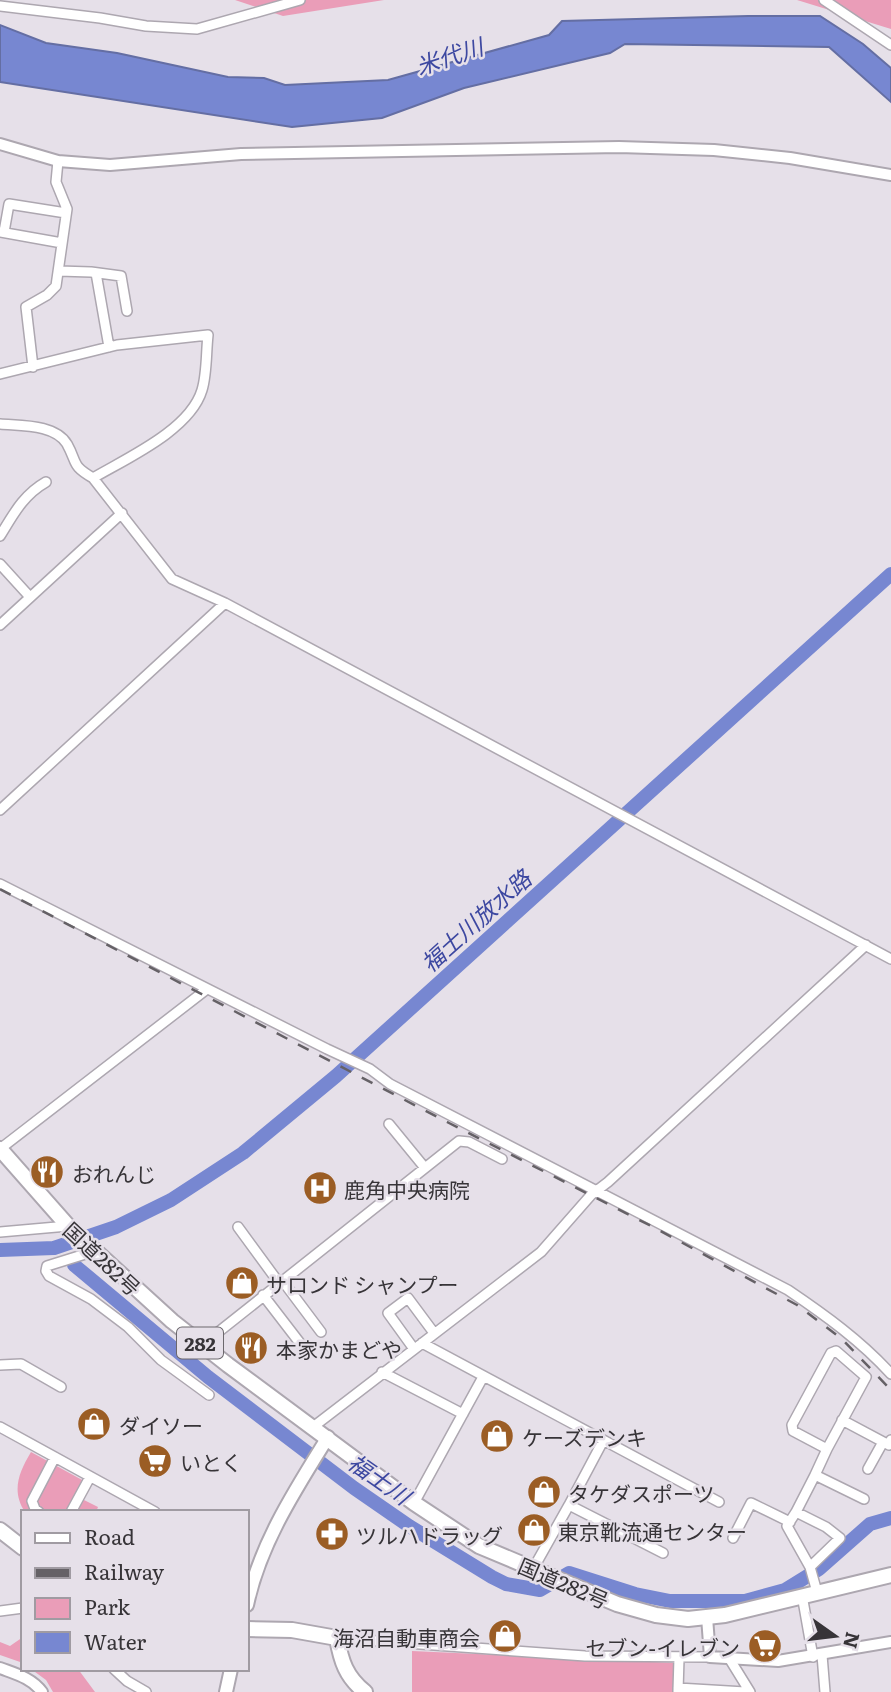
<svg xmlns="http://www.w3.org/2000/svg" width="891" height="1692" font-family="Literata,'Noto Sans JP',serif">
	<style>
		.green { fill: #ea9db8 }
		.water { fill: #7787d1; stroke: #646ea3; stroke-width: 2 }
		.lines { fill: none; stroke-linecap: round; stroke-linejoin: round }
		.river { stroke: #7787d1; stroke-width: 14 }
		.minor-casing { stroke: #ada7b0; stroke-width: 12 }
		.tertiary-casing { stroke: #ada7b0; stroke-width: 14 }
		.secondary-casing { stroke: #ada7b0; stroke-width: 16 }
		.primary-casing { stroke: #ada7b0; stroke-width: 18 }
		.trunk-casing { stroke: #ada7b0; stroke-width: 18 }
		.minor { stroke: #fff; stroke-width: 9 }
		.tertiary { stroke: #fff; stroke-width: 10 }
		.secondary { stroke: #fff; stroke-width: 12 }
		.primary { stroke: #fff; stroke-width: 14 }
		.trunk { stroke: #fff; stroke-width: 14 }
		.rail { stroke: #656166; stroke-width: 2.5; stroke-dasharray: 12 12; stroke-linecap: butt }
		.labels { text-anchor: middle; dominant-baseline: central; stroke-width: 5; stroke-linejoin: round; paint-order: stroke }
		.shield { fill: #e6e0e9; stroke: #6c686d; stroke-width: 2 }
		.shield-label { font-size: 19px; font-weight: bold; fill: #373438 }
		.poi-label { font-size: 21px; fill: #373438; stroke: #e6e0e9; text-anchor: start }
		.street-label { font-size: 21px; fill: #373438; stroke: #e6e0e9 }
		.water-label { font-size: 23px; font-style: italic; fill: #3d48a1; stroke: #e6e0e9 }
	</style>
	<rect width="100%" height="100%" fill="#e6e0e9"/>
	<path class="green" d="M235 0H384L283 16Z
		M797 0H891V29Z
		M31 1452 84 1481 78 1497 98 1507 96 1512H25C11 1491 19 1472 31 1452Z
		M23 1637V1663L0 1655V1642L10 1646Z
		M412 1651 676 1663 675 1692H412Z
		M31 1669H78L95 1692H53L46 1680Z"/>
	<path class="water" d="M748 16H820L863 44 891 68V102L829 47 625 44 610 53 464 88 382 118 292 127 0 82V25L46 43 117 53 228 77 264 78 285 85 388 80 549 35 562 21Z"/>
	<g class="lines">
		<path class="river" d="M0 1250 54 1248 116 1227 171 1200 243 1153 336 1076 891 574
			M74 1265 208 1377 354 1488 409 1526 492 1577 506 1584 540 1590 569 1573 635 1594 670 1601H745L785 1590 819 1569 870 1524 891 1518"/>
		<g class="minor-casing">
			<path id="minor" d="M824 0 891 45
				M0 6 100 18 146 26 197 29 300 0
				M0 232 62 243
				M4 232 9 204 66 213
				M59 271 91 272 121 276 127 311
				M96 273 109 347
				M33 367 26 307 47 295 56 286 67 209 56 182 58 161
				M0 374 117 345 208 335C206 353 207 374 202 390 190 430 127 458 93 478
				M0 424C21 426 55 424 67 444 78 464 71 465 93 478L172 579 225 603 891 959
				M0 536C13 515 23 495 46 482
				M0 564 30 597
				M0 625 122 513
				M0 810 225 603
				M0 884 327 1049 370 1069 390 1084 788 1290C825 1315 861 1341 891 1374
				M389 1124 425 1168
				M0 1149 207 989
				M238 1227 279 1283
				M0 1232 68 1226
				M95 1251 47 1266 46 1271 49 1276 91 1299 128 1327 161 1360 209 1395
				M282 1280 321 1332
				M263 1295 303 1347
				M422 1343 719 1502
				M202 1345 459 1141 469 1142 502 1159
				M414 1349 388 1313 408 1298 434 1333
				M836 1351 866 1377 827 1449 793 1431 792 1425 831 1353Z
				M0 1365 21 1364 61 1387
				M382 1372 463 1414
				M842 1420 889 1445 891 1440
				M0 1427 155 1512
				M313 1427 541 1252 591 1195 608 1182 866 945
				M827 1449 815 1475 864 1499
				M868 1469 883 1442
				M414 1503 483 1377
				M569 1505 603 1441
				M39 1512 35 1509 32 1501 55 1457
				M71 1512 90 1477
				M796 1512 787 1526 810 1567 840 1538 826 1527 796 1512 815 1475
				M733 1538 751 1503 790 1522
				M810 1567 817 1592
				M533 1569 569 1505 663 1553
				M802 1595 813 1657
				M0 1611 23 1608
				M337 1638 585 1656 710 1657
				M822 1655 825 1692
				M729 1658 750 1692
				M114 1669 127 1681 146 1692
				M678 1688 745 1692
				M678 1691 679 1658"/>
		</g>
		<g class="tertiary-casing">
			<path id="tertiary" d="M0 144 58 161 110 165 241 154 619 147 714 150 790 158 891 175
				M707 1617 710 1657 778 1661 891 1642
				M0 1668C16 1674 32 1678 42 1692"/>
		</g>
		<g class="secondary-casing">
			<path id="secondary" d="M247 1605C260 1544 295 1490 328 1437
				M226 1692 231 1669"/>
		</g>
		<g class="primary-casing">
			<path id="primary" d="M0 1530 23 1548
				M247 1629 292 1630 337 1638C341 1661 346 1677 365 1692"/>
		</g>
		<g class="trunk-casing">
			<path id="trunk" d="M0 1149 68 1226 172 1321 228 1365 414 1503 479 1546 617 1604 656 1615 688 1619 725 1615 891 1575"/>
		</g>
		<use href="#minor" class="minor"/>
		<use href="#tertiary" class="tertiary"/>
		<use href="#secondary" class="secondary"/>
		<use href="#primary" class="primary"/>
		<use href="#trunk" class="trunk"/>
		<path class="rail" d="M0 889 449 1123 655 1228 797 1305 842 1339 891 1390"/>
	</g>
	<defs>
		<g id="restaurant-disc" transform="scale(1.75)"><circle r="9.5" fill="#9b5d24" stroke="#e6e0e9"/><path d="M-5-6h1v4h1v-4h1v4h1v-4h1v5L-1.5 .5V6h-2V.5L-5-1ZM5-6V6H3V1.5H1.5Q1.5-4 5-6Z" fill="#fff"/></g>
		<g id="hospital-disc" transform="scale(1.75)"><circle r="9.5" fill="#9b5d24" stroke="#e6e0e9"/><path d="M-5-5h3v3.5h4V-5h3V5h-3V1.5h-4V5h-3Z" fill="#fff"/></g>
		<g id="shop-disc" transform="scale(1.75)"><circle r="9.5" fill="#9b5d24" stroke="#e6e0e9"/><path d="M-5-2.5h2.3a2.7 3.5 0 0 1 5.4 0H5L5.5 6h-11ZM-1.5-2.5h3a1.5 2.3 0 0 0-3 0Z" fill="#fff"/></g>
		<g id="supermarket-disc" transform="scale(1.75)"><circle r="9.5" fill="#9b5d24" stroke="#e6e0e9"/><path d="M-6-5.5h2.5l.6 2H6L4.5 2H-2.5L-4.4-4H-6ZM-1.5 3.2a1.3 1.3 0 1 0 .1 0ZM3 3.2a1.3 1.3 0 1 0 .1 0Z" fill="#fff"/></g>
		<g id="pharmacy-disc" transform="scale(1.75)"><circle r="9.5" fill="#9b5d24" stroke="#e6e0e9"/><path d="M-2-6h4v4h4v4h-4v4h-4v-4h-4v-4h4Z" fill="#fff"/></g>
	</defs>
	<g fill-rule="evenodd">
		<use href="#restaurant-disc" x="47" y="1172"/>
		<use href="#hospital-disc" x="320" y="1188"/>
		<use href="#shop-disc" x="242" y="1283"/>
		<use href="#restaurant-disc" x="251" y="1348"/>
		<use href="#shop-disc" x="94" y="1424"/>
		<use href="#shop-disc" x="497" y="1436"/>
		<use href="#supermarket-disc" x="155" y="1461"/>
		<use href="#shop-disc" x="544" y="1492"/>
		<use href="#shop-disc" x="534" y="1530"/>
		<use href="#pharmacy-disc" x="332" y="1534"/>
		<use href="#shop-disc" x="505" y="1636"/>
		<use href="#supermarket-disc" x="765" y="1646"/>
	</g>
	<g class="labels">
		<rect class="shield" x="177" y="1327.5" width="46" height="31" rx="5"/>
		<g class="shield-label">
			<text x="200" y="1343">282</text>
		</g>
		<g class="poi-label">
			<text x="72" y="1172">おれんじ</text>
			<text x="344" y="1188">鹿角中央病院</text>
			<text x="266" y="1283">サロンド シャンプー</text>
			<text x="276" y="1348">本家かまどや</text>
			<text x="119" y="1424">ダイソー</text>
			<text x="522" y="1436">ケーズデンキ</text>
			<text x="180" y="1461">いとく</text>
			<text x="568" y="1492">タケダスポーツ</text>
			<text x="558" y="1530">東京靴流通センター</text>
			<text x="356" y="1534">ツルハドラッグ</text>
			<text x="480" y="1636" text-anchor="end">海沼自動車商会</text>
			<text x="740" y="1646" text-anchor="end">セブン-イレブン</text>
		</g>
		<g class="street-label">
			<text transform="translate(103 1258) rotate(43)">国道282号</text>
			<text transform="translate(564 1582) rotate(23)">国道282号</text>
		</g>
		<g class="water-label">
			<text transform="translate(449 55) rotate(-18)">米代川</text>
			<text transform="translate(475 920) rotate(-42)">福士川放水路</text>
			<text transform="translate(380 1478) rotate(35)">福士川</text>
		</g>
	</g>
	<rect x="21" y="1510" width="228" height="161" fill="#e6e0e9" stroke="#a09ba2" stroke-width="2"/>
	<rect x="35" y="1533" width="35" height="10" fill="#ffffff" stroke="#a09ba2" stroke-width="2"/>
	<text x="84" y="1545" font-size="21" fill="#373438">Road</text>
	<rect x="35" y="1568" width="35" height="10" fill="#656166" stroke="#a09ba2" stroke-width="2"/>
	<text x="84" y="1580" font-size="21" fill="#373438">Railway</text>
	<rect x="35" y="1598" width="35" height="21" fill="#ea9db8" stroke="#a09ba2" stroke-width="2"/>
	<text x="84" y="1615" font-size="21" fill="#373438">Park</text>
	<rect x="35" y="1632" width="35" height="21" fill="#7787d1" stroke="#a09ba2" stroke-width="2"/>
	<text x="84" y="1650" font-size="21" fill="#373438">Water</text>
	<g transform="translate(835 1636) rotate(104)" stroke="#e6e0e9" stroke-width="5" paint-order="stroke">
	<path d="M0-5L12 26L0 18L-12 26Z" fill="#373438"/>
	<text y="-10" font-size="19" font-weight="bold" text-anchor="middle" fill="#373438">N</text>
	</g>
</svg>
